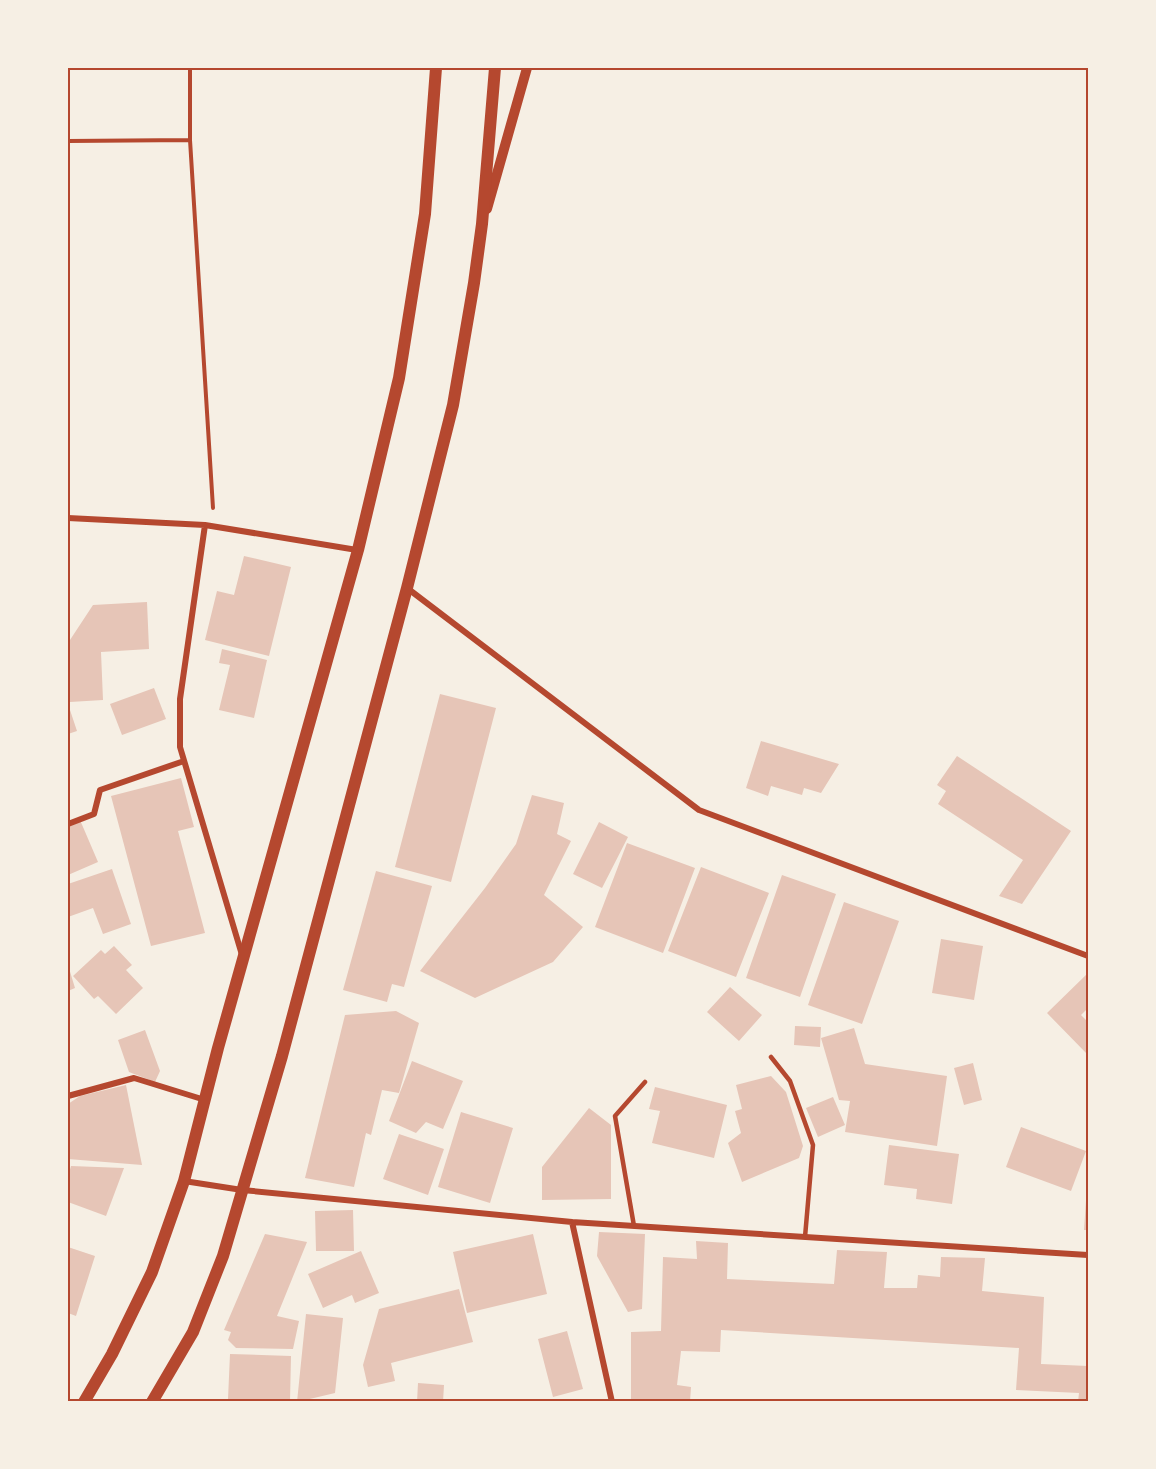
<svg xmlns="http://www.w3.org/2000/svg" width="1156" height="1469" font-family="'Alegreya Sans',sans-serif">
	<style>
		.building { fill: #e6c5b7 }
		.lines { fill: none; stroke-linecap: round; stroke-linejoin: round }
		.path { stroke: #b5482f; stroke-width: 4 }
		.service { stroke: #b5482f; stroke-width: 4.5 }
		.minor { stroke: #b5482f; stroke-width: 6 }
		.tertiary { stroke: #b5482f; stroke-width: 10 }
		.secondary { stroke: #b5482f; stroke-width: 12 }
		.neatline { fill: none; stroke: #b5482f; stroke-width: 2 }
	</style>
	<rect width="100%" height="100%" fill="#f6efe4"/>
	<path class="building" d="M244 556 291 567 269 656 205 640 217 591 234 595Z
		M147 602 149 649 101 652 103 700 70 702 68 643 93 605Z
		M222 649 267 660 254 718 219 710 230 665 219 663Z
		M154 688 166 719 122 735 110 704Z
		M440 694 496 708 451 882 395 867Z
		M68 704 77 731 68 734Z
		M761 741 839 764 821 793 804 788 802 795 771 786 768 796 746 788Z
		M957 756 1071 831 1022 904 999 896 1023 860 938 804 946 791 937 785Z
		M181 778 194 827 178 831 205 933 151 946 111 796Z
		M532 795 564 803 557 834 571 841 544 895 583 927 553 962 475 998 420 971 485 888 516 844Z
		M80 820 98 862 68 875V826Z
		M599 822 628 837 602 888 573 874Z
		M627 843 695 868 663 953 595 927Z
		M701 867 769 893 736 977 668 951Z
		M112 869 131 924 103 934 93 908 68 917V884Z
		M376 871 432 886 404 987 392 984 387 1002 343 990Z
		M782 875 836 894 800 997 746 978Z
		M844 902 899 921 862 1024 808 1005Z
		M941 939 983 946 974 1000 932 993Z
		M114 946 132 965 126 970 143 988 116 1014 98 996 94 999 73 976 101 950 105 954Z
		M68 965 75 988 68 991Z
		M1088 973V1008L1081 1015 1088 1022V1055L1047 1013Z
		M730 987 762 1015 739 1041 707 1012Z
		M396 1011 419 1023 399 1093 382 1090 371 1135 366 1133 354 1187 305 1178 345 1015Z
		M795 1026 821 1027 820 1047 794 1045Z
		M854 1028 865 1064 947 1076 937 1146 845 1132 850 1101 839 1100 821 1038Z
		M145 1030 160 1071 155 1082 129 1072 118 1040Z
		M412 1061 463 1081 443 1129 426 1122 416 1133 389 1121Z
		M973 1063 982 1100 964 1105 954 1068Z
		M771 1076 786 1092 803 1146 799 1158 742 1182 728 1143 741 1133 735 1111 742 1109 736 1085Z
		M126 1085 142 1165 68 1159V1104L80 1096Z
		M655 1087 727 1105 714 1158 652 1143 660 1111 649 1109Z
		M833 1097 845 1125 818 1137 806 1108Z
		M589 1108 611 1125V1199L542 1200V1167Z
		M461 1112 513 1128 490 1203 438 1187Z
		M1021 1127 1086 1151 1071 1191 1006 1167Z
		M399 1134 444 1149 428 1195 383 1179Z
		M889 1145 959 1154 952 1204 916 1199 917 1189 884 1185Z
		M71 1166 124 1168 106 1216 68 1202V1173H69Z
		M1087 1186H1088V1230H1084Z
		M353 1210 354 1251H316L315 1211Z
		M599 1232 645 1234 642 1309 628 1312 597 1256Z
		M265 1234 307 1242 277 1316 299 1321 293 1349 236 1348 228 1340 231 1332 224 1330Z
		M533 1234 547 1294 467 1313 453 1252Z
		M696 1241 728 1243 727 1279 834 1284 837 1250 887 1252 884 1288H917L918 1275 940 1277 941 1257 985 1258 982 1291 1044 1297 1041 1364 1088 1366V1402H1078L1079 1393 1016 1390 1019 1348 721 1330 720 1352 681 1351 677 1385 691 1387 690 1402H631V1332L661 1331 663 1257 697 1259Z
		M68 1247 95 1256 76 1316 68 1313Z
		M361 1251 379 1293 355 1303 352 1295 323 1308 308 1274Z
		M459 1289 473 1342 391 1363 395 1381 368 1387 363 1365 379 1309Z
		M306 1314 343 1318 335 1393 297 1402Z
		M567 1331 583 1389 553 1397 538 1339Z
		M230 1354 291 1356 290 1401 228 1399Z
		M418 1383 444 1385 443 1402H417Z"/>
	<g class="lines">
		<path class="path" d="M190 68V140L213 508
			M68 141 190 140"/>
		<path class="service" d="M771 1057 790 1081 813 1145 805 1237
			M634 1226 615 1116 645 1082"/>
		<path class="minor" d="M68 518 205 525 357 550
			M205 525 180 699V747L242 955
			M407 588 699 810 1088 956
			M68 824 94 814 100 790 184 761
			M68 1096 134 1078 205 1100
			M184 1181 242 1190 572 1222 1088 1255
			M572 1222 612 1402"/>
		<path class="tertiary" d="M487 209 527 68"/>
		<path class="secondary" d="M84 1402 112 1354 152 1272 184 1181 218 1048 358 550 399 378 425 214 436 68
			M152 1402 193 1332 223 1256 282 1056 407 588 453 405 474 283 482 224 495 68"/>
	</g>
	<rect width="1156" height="1469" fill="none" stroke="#f6efe4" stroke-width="138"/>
	<rect x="69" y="69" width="1018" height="1331" class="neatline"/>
</svg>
